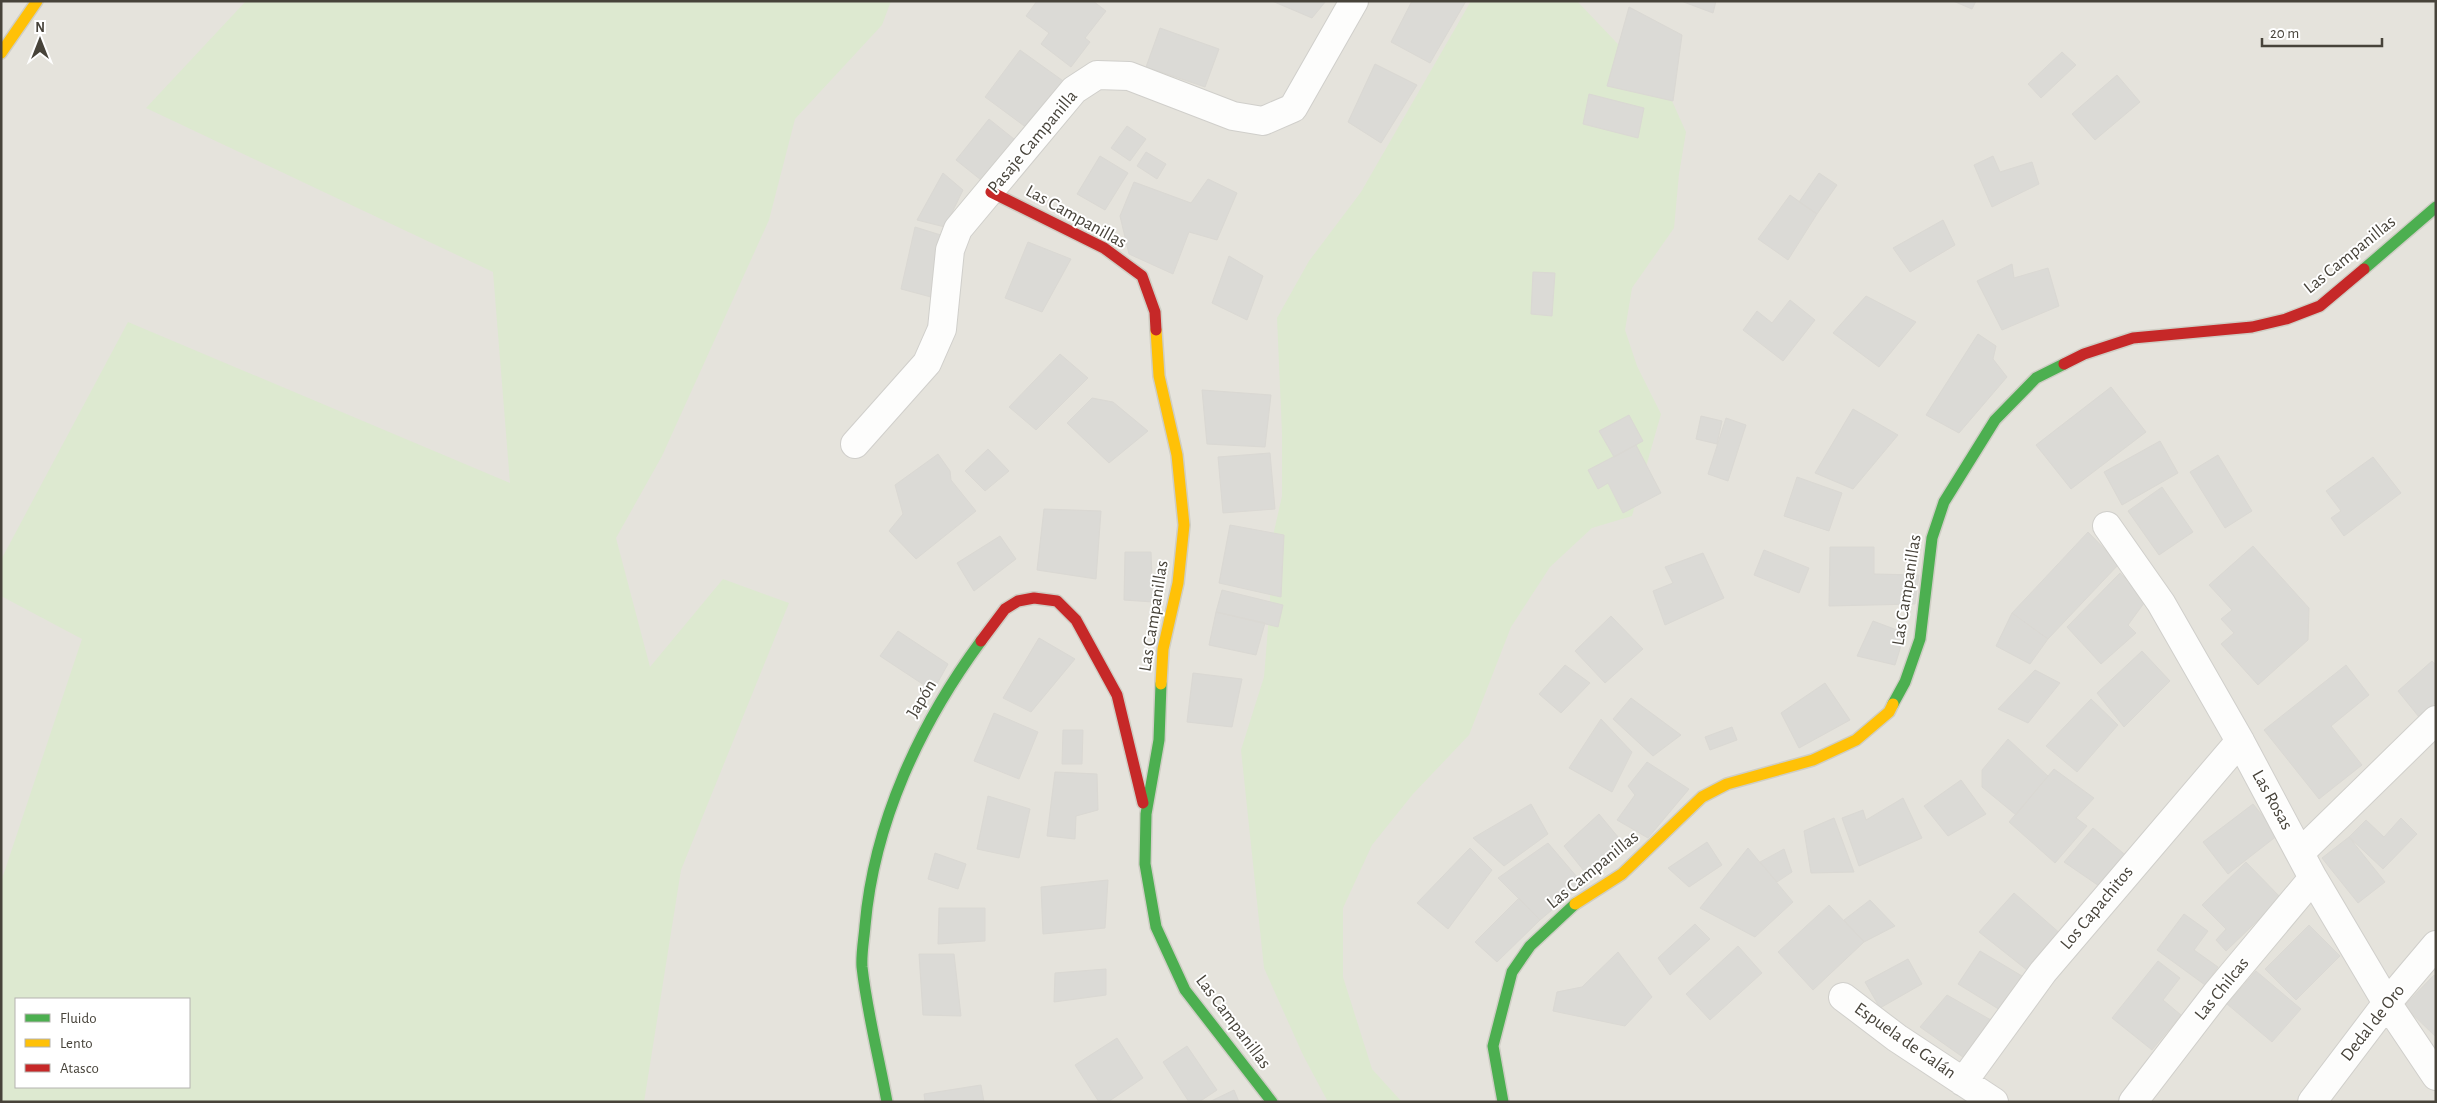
<svg xmlns="http://www.w3.org/2000/svg" width="2437" height="1103" font-family="'Alegreya Sans',sans-serif">
	<style>
		.residential { fill: #e5e3dc; fill-rule: evenodd }
		.green { fill: #dde9d0; fill-rule: evenodd }
		.building { fill: #dbdad6; stroke: #dad8d3 }
		.lines { fill: none; stroke-linecap: round; stroke-linejoin: round }
		.street-casing { stroke: #d0cfcb; stroke-width: 30 }
		.fast-casing { stroke: #cfcec5; stroke-width: 14 }
		.slow-casing { stroke: #cfcec5; stroke-width: 14 }
		.jam-casing { stroke: #cfcec5; stroke-width: 14 }
		.street { stroke: #fdfdfc; stroke-width: 28 }
		.fast { stroke: #4caf50; stroke-width: 11 }
		.slow { stroke: #ffc107; stroke-width: 11 }
		.jam { stroke: #c62828; stroke-width: 11 }
		.labels { text-anchor: middle; dominant-baseline: central; stroke-width: 4; stroke-linejoin: round; paint-order: stroke }
		.street-label { font-size: 18px; fill: #47433a; stroke: #fff }
	</style>
	<rect width="100%" height="100%" fill="#f2f1ed"/>
	<path class="residential" d="M1 1H2436V1102H1ZM16 999H189V1087H16Z"/>
	<path class="green" d="M246 1H891L882 25 795 119 769 220 662 456 616 538 650 667 723 579 789 603 681 870 644 1102H1V882L82 639 1 596V560L128 322 510 483 493 272 146 108ZM16 999H189V1087H16Z
		M1471 1H1577L1672 101 1686 132 1679 174 1674 228 1632 288 1625 330 1637 366 1661 414 1632 516 1592 528 1550 567 1511 627 1469 735 1413 794 1372 845 1343 908V977L1372 1069 1402 1102H1328L1303 1055 1264 968 1241 750 1264 677 1270 603V549L1282 496V433L1277 318 1309 261 1361 192Z"/>
	<path class="building" d="M1037 1H1093L1106 11 1085 38 1090 42 1071 67 1041 44 1049 33 1026 16Z
		M1272 1H1326L1312 18Z
		M1412 1H1466L1430 63 1391 42Z
		M1681 1H1716L1713 13Z
		M1953 1H1976L1972 9Z
		M1629 7 1682 35 1673 101 1607 86Z
		M1160 28 1219 49 1205 87 1146 67Z
		M1020 50 1066 83 1031 131 985 97Z
		M2062 52 2076 65 2041 98 2028 84Z
		M1375 64 1417 85 1381 143 1348 122Z
		M2117 75 2140 102 2095 140 2072 114Z
		M1589 94 1644 108 1638 138 1583 124Z
		M989 119 1019 143 986 184 956 160Z
		M1127 126 1146 139 1130 161 1111 148Z
		M1146 152 1166 164 1157 179 1137 166Z
		M1100 156 1128 173 1105 210 1077 194Z
		M1993 156 2000 172 2032 162 2039 184 1992 207 1974 165Z
		M943 173 963 190 945 227 917 220Z
		M1819 173 1837 185 1817 214 1799 202Z
		M1208 179 1237 193 1217 240 1189 232 1173 274 1129 254 1120 216 1134 182 1191 203Z
		M1790 195 1817 214 1788 260 1758 239Z
		M1943 220 1955 245 1910 272 1893 248Z
		M915 227 944 236 931 297 901 289Z
		M1028 242 1071 259 1042 312 1005 298Z
		M1229 256 1263 276 1247 320 1212 303Z
		M2012 264 2014 278 2048 268 2059 306 2002 330 1977 281Z
		M1533 272 1555 273 1552 316 1531 314Z
		M1866 296 1916 322 1879 367 1833 333Z
		M1790 300 1815 320 1783 361 1743 330 1757 311 1772 323Z
		M1978 334 1996 346 1993 359 2007 377 1959 433 1926 415Z
		M1060 354 1088 378 1036 430 1009 407Z
		M2111 387 2146 432 2071 489 2036 445Z
		M1202 390 1271 395 1265 447 1207 444Z
		M1092 398 1113 402 1148 431 1109 463 1067 423Z
		M1853 409 1898 435 1853 489 1815 473Z
		M1629 415 1643 441 1614 457 1599 431Z
		M1701 416 1722 421 1717 444 1696 439Z
		M1726 418 1746 425 1728 481 1708 474Z
		M2160 441 2178 473 2122 505 2104 472Z
		M1636 445 1661 493 1623 513 1608 483 1598 489 1588 470Z
		M988 449 1009 471 985 491 965 471Z
		M1270 453 1275 509 1223 513 1218 457Z
		M938 454 950 471 951 480 976 511 916 559 889 531 903 514 895 485Z
		M2218 455 2252 511 2225 528 2190 472Z
		M2373 457 2401 493 2344 536 2331 518 2341 511 2326 491Z
		M1797 477 1842 493 1829 531 1784 516Z
		M2162 487 2193 532 2159 555 2128 511Z
		M1044 509 1101 511 1096 579 1037 570Z
		M1230 525 1284 535 1281 597 1219 583Z
		M2088 532 2119 564 2048 639 2012 613Z
		M1000 536 1016 559 974 591 957 563Z
		M2253 546 2309 608 2308 640 2258 685 2221 644 2234 633 2221 619 2232 610 2209 585Z
		M1830 547H1874V574L1919 575 1915 604 1829 606Z
		M1764 550 1809 568 1799 593 1754 575Z
		M1125 552H1151L1153 602 1124 600Z
		M1703 553 1724 598 1665 625 1653 591 1673 583 1665 567Z
		M2120 573 2147 599 2128 625 2136 633 2101 664 2067 627Z
		M1222 590 1283 605 1278 627 1216 612Z
		M1216 612 1265 623 1256 655 1209 645Z
		M2012 613 2048 639 2030 664 1996 646Z
		M1611 616 1643 649 1605 683 1575 651Z
		M1873 621 1905 633 1895 665 1857 656Z
		M898 631 948 664 933 691 880 656Z
		M1039 638 1075 659 1031 712 1003 698Z
		M2142 651 2170 681 2124 727 2097 693Z
		M2432 661 2436 665V702L2419 717 2398 691Z
		M1565 665 1590 683 1561 713 1539 694Z
		M2346 665 2369 695 2331 726 2362 765 2319 799 2264 730Z
		M2035 670 2060 683 2028 723 1998 709Z
		M1193 673 1242 679 1232 727 1187 722Z
		M1825 683 1850 720 1799 748 1781 713Z
		M1631 698 1681 735 1653 756 1613 719Z
		M2091 699 2118 725 2077 772 2046 746Z
		M994 713 1038 732 1019 779 974 761Z
		M1601 719 1632 752 1612 792 1569 768Z
		M1732 727 1737 740 1710 750 1705 737Z
		M1063 730H1083L1082 764H1062Z
		M2008 739 2048 776 2016 815 1982 787V770Z
		M1647 762 1689 789 1648 838 1617 820 1635 795 1628 786Z
		M2054 769 2094 798 2076 818 2087 826 2055 863 2009 822Z
		M1055 772 1097 774 1098 810 1076 816 1075 839 1047 836Z
		M1961 780 1986 814 1948 836 1924 806Z
		M988 796 1030 809 1019 858 977 849Z
		M1903 798 1922 838 1859 866 1842 818 1863 810 1866 820Z
		M1531 804 1548 834 1504 866 1473 838Z
		M2253 804 2278 835 2228 874 2203 842Z
		M1599 814 1628 849 1588 876 1564 846Z
		M1834 818 1854 872 1811 873 1804 831Z
		M2401 818 2417 834 2383 869 2349 837 2366 820 2384 837Z
		M2093 828 2129 858 2102 888 2064 862Z
		M2349 837 2385 882 2358 903 2322 858Z
		M1707 842 1722 865 1689 887 1668 868Z
		M1548 843 1583 884 1540 920 1498 878Z
		M1470 848 1492 870 1448 929 1417 903Z
		M1748 848 1793 902 1755 937 1700 908Z
		M1784 849 1792 872 1777 882 1760 862Z
		M935 853 966 864 958 889 928 879Z
		M2246 862 2281 898 2226 951 2216 940 2226 929 2202 905Z
		M1108 880 1105 928 1043 934 1041 887Z
		M2014 893 2062 935 2032 974 1979 932Z
		M1519 898 1540 920 1497 962 1475 942Z
		M1870 900 1895 926 1864 942 1844 920Z
		M1829 905 1864 942 1813 990 1778 952Z
		M939 908H985V941L938 944Z
		M2184 914 2208 931 2194 950 2218 967 2205 985 2157 950Z
		M1695 924 1710 939 1670 975 1658 958Z
		M2309 925 2340 956 2296 1000 2265 969Z
		M1738 946 1762 973 1710 1020 1686 994Z
		M1980 951 2027 979 2005 1013 1958 984Z
		M1618 952 1652 997 1625 1026 1553 1011 1557 992 1582 987Z
		M919 954H954L961 1016 923 1015Z
		M1908 959 1922 984 1880 1008 1865 982Z
		M2158 961 2180 978 2163 1000 2181 1015 2152 1050 2112 1018Z
		M1106 969V995L1054 1002 1055 973Z
		M2256 971 2301 1009 2272 1042 2227 1004Z
		M2434 975 2436 977V1037L2404 1006Z
		M1947 995 1998 1024 1967 1060 1920 1027Z
		M1117 1038 1143 1078 1108 1102H1099L1075 1065Z
		M1187 1046 1217 1090 1199 1102H1189L1163 1062Z
		M981 1085 984 1102H925L924 1094Z
		M1234 1090 1239 1102H1209Z"/>
	<g class="lines">
		<g class="street-casing">
			<path id="street" d="M855 444 927 363 942 329 950 250 958 229 1074 90 1097 75 1129 76 1233 116 1263 121 1293 108 1354 1
				M2107 526 2161 603 2240 741 2313 878 2387 1003 2436 1076
				M2301 852 2436 720
				M1843 997 1897 1038 1994 1102
				M1963 1082 2043 972 2240 741
				M2133 1102 2216 994 2313 878
				M2312 1102 2387 1003 2436 945"/>
		</g>
		<g class="fast-casing">
			<path id="fast" d="M2364 269 2436 207
				M1161 684 1159 740 1146 814 1145 864 1156 927 1185 990 1272 1102
				M1893 704 1905 682 1920 639 1932 538 1944 502 1995 420 2036 378 2064 364
				M887 1102C879 1058 867 1012 862 967 861 954 864 939 865 926 874 822 920 724 981 641
				M1503 1102 1493 1046 1512 972 1530 946 1575 904"/>
		</g>
		<g class="slow-casing">
			<path id="slow" d="M1 53 37 1
				M1156 330 1159 376 1177 455 1184 525 1178 583 1163 649 1161 684
				M1575 904 1622 874 1702 797 1727 784 1813 760 1856 740 1889 712 1893 704"/>
		</g>
		<g class="jam-casing">
			<path id="jam" d="M991 192 1104 248 1142 276 1155 312 1156 330
				M2064 364 2084 354 2133 338 2252 327 2286 319 2320 306 2364 269
				M981 641 1005 609 1018 601 1034 598 1057 601 1076 620 1117 695 1143 803"/>
		</g>
		<use href="#street" class="street"/>
		<use href="#fast" class="fast"/>
		<use href="#slow" class="slow"/>
		<use href="#jam" class="jam"/>
	</g>
	<g class="labels">
		<g class="street-label">
			<text transform="translate(1033 142) rotate(-50)">Pasaje Campanilla</text>
			<text transform="translate(1076 217) rotate(29)">Las Campanillas</text>
			<text transform="translate(2350 255) rotate(-39)">Las Campanillas</text>
			<text transform="translate(1907 590) rotate(-81)">Las Campanillas</text>
			<text transform="translate(1154 616) rotate(-81)">Las Campanillas</text>
			<text transform="translate(922 699) rotate(-59)">Japón</text>
			<text transform="translate(2272 800) rotate(61)">Las Rosas</text>
			<text transform="translate(1593 870) rotate(-39)">Las Campanillas</text>
			<text transform="translate(2097 908) rotate(-50)">Los Capachitos</text>
			<text transform="translate(2222 989) rotate(-51)">Las Chilcas</text>
			<text transform="translate(1233 1022) rotate(53)">Las Campanillas</text>
			<text transform="translate(2373 1023) rotate(-52)">Dedal de Oro</text>
			<text transform="translate(1905 1041) rotate(35)">Espuela de Galán</text>
		</g>
	</g>
	<rect width="2437" height="1103" fill="none" stroke="#47433a" stroke-width="5"/>
	<rect x="15" y="998" width="175" height="90" fill="#ffffff" stroke="#b5b4b0"/>
	<rect x="25" y="1014" width="25" height="8" fill="#4caf50" stroke="#b5b4b0"/>
	<text x="60" y="1023" font-size="15" fill="#47433a">Fluido</text>
	<rect x="25" y="1039" width="25" height="8" fill="#ffc107" stroke="#b5b4b0"/>
	<text x="60" y="1048" font-size="15" fill="#47433a">Lento</text>
	<rect x="25" y="1064" width="25" height="8" fill="#c62828" stroke="#b5b4b0"/>
	<text x="60" y="1073" font-size="15" fill="#47433a">Atasco</text>
	<g transform="translate(40 40)" stroke="#ffffff" stroke-width="4" paint-order="stroke">
	<path d="M0-4L9 19L0 12L-9 19Z" fill="#47433a"/>
	<text y="-8" font-size="14" font-weight="bold" text-anchor="middle" fill="#47433a">N</text>
	</g>
	<path d="M2262 38v8h120v-8" fill="none" stroke="#47433a" stroke-width="2.5"/>
	<text x="2270" y="38" font-size="15" fill="#47433a" stroke="#ffffff" stroke-width="4" paint-order="stroke">20 m</text>
</svg>
